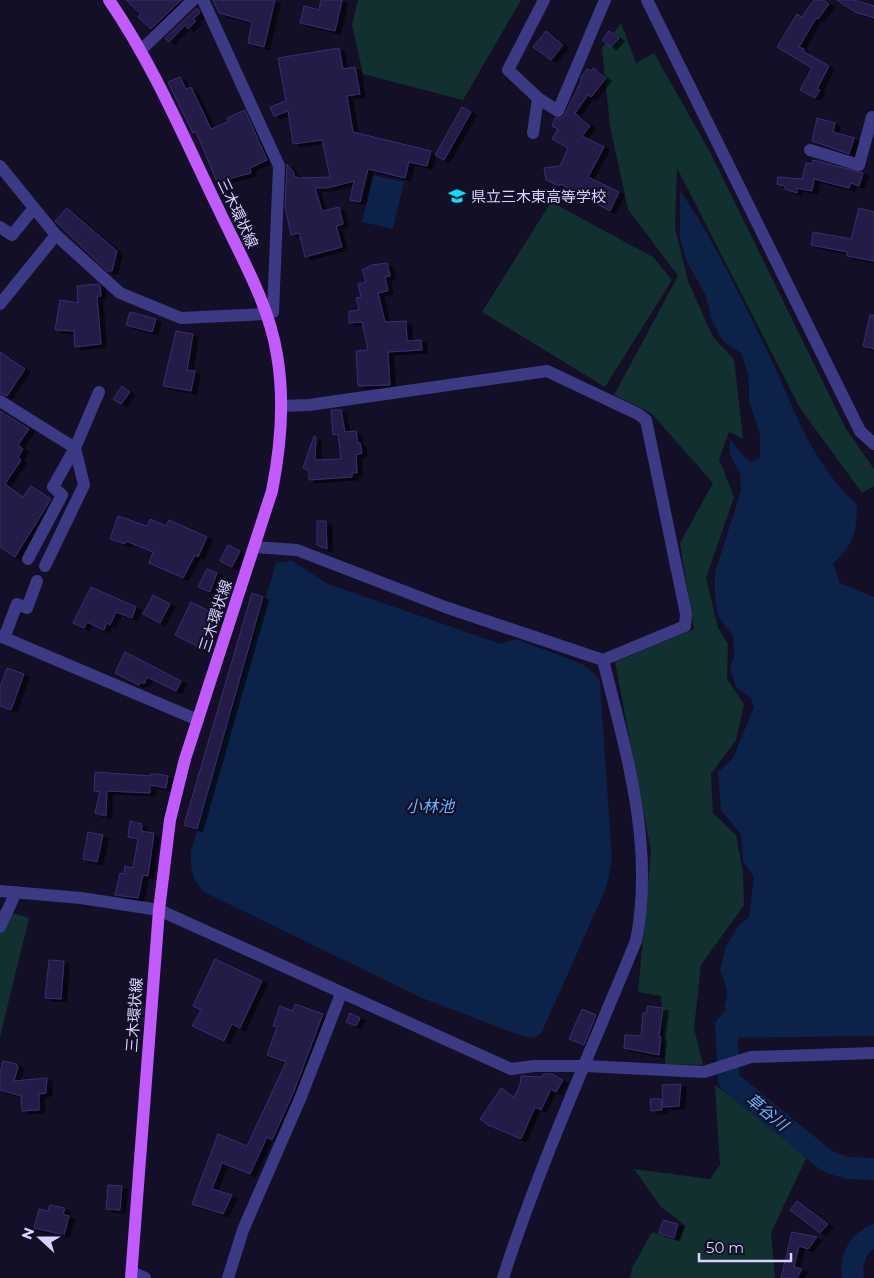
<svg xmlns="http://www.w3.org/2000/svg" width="874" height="1278" font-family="Montserrat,'Noto Sans JP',sans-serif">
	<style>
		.green { fill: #12302f }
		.water { fill: #0c2248 }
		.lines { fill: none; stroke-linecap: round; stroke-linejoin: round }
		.river { stroke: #0c2248; stroke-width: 22 }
		.building { fill: #241b47; stroke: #3b2d73; filter: url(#shadow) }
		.minor { stroke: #3d3a85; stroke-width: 12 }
		.major { stroke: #c25bff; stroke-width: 12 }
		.labels { text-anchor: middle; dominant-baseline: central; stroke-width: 4.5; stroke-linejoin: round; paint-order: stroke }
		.poi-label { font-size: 15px; fill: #d9d4ff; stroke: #130f26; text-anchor: start }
		.street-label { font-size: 15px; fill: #d9d4ff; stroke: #130f26 }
		.water-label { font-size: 16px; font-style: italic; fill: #62b6ff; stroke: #130f26 }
	</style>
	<defs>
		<filter id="shadow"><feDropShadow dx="5.5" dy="3" stdDeviation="0" flood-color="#0009"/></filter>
	</defs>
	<rect width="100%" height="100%" fill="#130f26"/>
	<path class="green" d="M358 0H521L463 100 363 74 352 25Z
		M621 23 636 63 654 53 711 154 846 429 874 469V486L862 493 800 408 677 168 675 228 688 281 713 337 734 359 743 439 729 432 719 459 734 497 706 578 718 628 728 644 727 679 744 704 736 740 711 774 713 813 736 835 743 873 744 905 701 965 694 1028 703 1065 665 1064 661 996 638 992 651 851 615 662 694 629 680 543 713 483 651 413 614 395 678 276 628 209 610 126 602 48Z
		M551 202 653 257 672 280 605 387 482 312Z
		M0 909 29 918 0 1037Z
		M715 1085 808 1154 771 1233 775 1278H630L632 1268 652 1232 678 1240 686 1226 661 1207 634 1169 710 1179 720 1165Z"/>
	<path class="water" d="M373 175 404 182 393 229 362 222Z
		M680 190C716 244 744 303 772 361 795 411 814 467 857 504 856 535 855 542 833 564L840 583 874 597V1036L736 1038 724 1005C731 994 725 982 720 971L726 946 739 925 749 917 754 877 743 861 741 834 721 810 718 772 733 758 754 707 751 698 736 687 730 668 734 657 733 636 718 616 715 596V572L741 491 740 473 730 455V439L745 458 751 462 760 457V435L749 401V379L742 354 723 341 712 321 706 296 686 260 680 238Z
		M292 561 328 584 501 644 516 639 582 664 594 673 600 682 612 860 606 888 541 1034 533 1038 522 1036 422 998 204 892C192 879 190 869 191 851L276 563Z"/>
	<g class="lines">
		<path class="river" d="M741 1011 726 1026 729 1081 827 1161 847 1168 874 1169
			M853 1278C850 1259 857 1245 874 1235"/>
	</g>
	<path class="building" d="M126 0H181L151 29 138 17 141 14Z
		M213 0H275L264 47 248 43 252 22 219 13Z
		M321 0H342L335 31 300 23 304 6 319 10Z
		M814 0H823L829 4 818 19 816 18 799 47 804 49 803 51 829 66 817 89 820 90 815 98 800 90 812 68 777 47 797 14 802 17Z
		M837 0H854L874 6V18L855 12Z
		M197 8 200 13 193 19 196 21 188 29 185 25 169 42 165 38Z
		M546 31 563 45 551 60 533 47Z
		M609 31 619 38 611 47 602 40Z
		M339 48 343 69 355 67 357 78 360 94 347 96 353 132 431 151 427 166 409 162 405 178 368 169 360 202 350 200 354 181 327 188H315L322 211 339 207 343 224 336 226 342 247 305 257 299 233 291 235 285 207 287 164 294 173V176L299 178 330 177 322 140 293 144 288 111 274 116 270 107 286 101 278 58Z
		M593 68 606 78 591 97 588 95 575 113 590 126 582 136 604 147 588 177 619 192 610 211 560 184 559 186 546 180 544 168 560 166 568 148 552 139 558 129 552 126 555 118H562L565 114 581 82V77L587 69 591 71Z
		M180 77 186 89 191 87 211 129 229 121 227 118 245 110 267 160 250 168 251 173 217 182 196 132 193 133 168 82Z
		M462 107 471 112 444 160 435 155Z
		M817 118 835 123 833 132 854 138 849 154 812 141Z
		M813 160 863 173 859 186 851 183 849 188 814 179 812 191 797 188V193L785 189V186L777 184 778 177 802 179 806 163 812 164Z
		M67 208 117 251 112 271H107L55 221Z
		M859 208 874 212V261L847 256V252L811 245 813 232 851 239Z
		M387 263 390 276 385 277 388 291 378 293 385 322 406 321 407 341 421 340 422 350 388 352 390 385 358 386 356 351 368 350 362 322 349 323V311L359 310 356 298 361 297 358 284 366 282 362 270 372 265Z
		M98 284 100 286 101 296H97L101 344 75 347 74 331 55 330 60 300 78 303 77 286Z
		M130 312 156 319 152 332 126 325Z
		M870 315H874V349L863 346Z
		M176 331 193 334 187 370 195 371 191 391 163 386Z
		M0 352 25 369 7 396 0 393Z
		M122 386 130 392 121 404 113 399Z
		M331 410H341L345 432 356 431 358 444 360 443 362 453 356 455 357 473H352V477L309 480V471L303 468 314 436 316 437 315 460 341 459 338 434 333 435Z
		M0 411 29 429 18 445 23 449 18 457 21 460 5 484 23 497 31 486 51 499 15 557 0 547Z
		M118 516 147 526 150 519 166 526 169 520 207 537 198 557 195 555 183 578 149 563 153 552 126 541 125 544 110 539Z
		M317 521H326L327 549 317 545Z
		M228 545 240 551 232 567 220 561Z
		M207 569 217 573 210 592 198 587Z
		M91 587 136 607 132 618 116 612 110 625 107 623 104 630 87 622 84 628 73 623Z
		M252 593 263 597 197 829 184 825Z
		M153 595 170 604 160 623 143 614Z
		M191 602 219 616 203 649 175 635Z
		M125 652 181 681 176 691 147 677 144 684 141 682 139 685 115 673Z
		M7 668 24 674 11 710 0 706V687Z
		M95 772 151 776V774H157L168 776 166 788 150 785V793L107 791 106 816 95 813 100 792 94 791Z
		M130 821 142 824 141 831 154 833 148 876 143 875 138 898 115 895 120 873 124 874 125 866 133 868 138 839 128 837Z
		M88 832 103 835 97 862 83 859Z
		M215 959 262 981 240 1028 232 1024 224 1041 192 1026 201 1010 193 1006Z
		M49 960 64 961 61 999 45 998Z
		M295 1004 323 1014 294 1091 272 1140 267 1137 250 1174 222 1163 212 1189 232 1195 223 1214 192 1204 218 1134 247 1146 286 1062 267 1055 277 1027 273 1026 280 1006 293 1011Z
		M647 1006 663 1008 659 1037H661L659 1055 624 1048 625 1035 641 1036 643 1013H647Z
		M582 1009 596 1015 584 1045 569 1039Z
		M350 1013 360 1018 356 1026 346 1022Z
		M3 1061 17 1064 16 1066 18 1067 14 1081 47 1078 46 1093 39 1094V1110L22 1111 21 1096 0 1090V1074Z
		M543 1074H552L563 1080 556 1092 551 1089 541 1110 535 1107 521 1139 488 1125 480 1119 501 1088 514 1097 520 1085 521 1076 542 1077Z
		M681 1084 679 1106 663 1107 662 1085Z
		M650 1099H661L662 1110 651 1111Z
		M108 1185 122 1186 120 1210 106 1209Z
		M797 1201 828 1224 820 1233 790 1210Z
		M50 1205 65 1208 63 1214 69 1216 64 1235 34 1228 39 1209 48 1211Z
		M663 1220 678 1224 674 1238 659 1233Z
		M792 1232 817 1237 808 1249 799 1246 794 1267 802 1269 797 1278H781Z"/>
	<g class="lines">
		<path class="minor" d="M647 0 860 431 874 444
			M140 51 193 0
			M538 98 558 111 605 0
			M533 133 538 98 508 70 544 0
			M810 150 859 165 872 117 874 118
			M0 166 56 235 120 293 181 318 265 314 273 312 279 166 203 0
			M0 227 12 235 34 208
			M0 304 56 235
			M0 401 75 448 84 485 45 566
			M255 547 297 550 445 607 603 660 685 626 686 614 646 420 638 414 547 371 309 405 281 406
			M28 559 62 495 53 487 75 448 99 392
			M0 636 198 720
			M4 638 17 604 27 608 37 581
			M0 891 81 898 159 910 511 1069 534 1066H585L704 1072 751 1057 874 1053
			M0 927 16 892
			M132 1272 145 1278
			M228 1278 243 1230 300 1099 341 994
			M503 1278C540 1163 590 1053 636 941 655 846 626 752 603 660"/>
		<path class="major" d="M109 0C153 64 184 138 218 208 240 255 269 304 277 355 285 401 281 446 272 491L185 759 170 820 159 910 131 1278"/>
	</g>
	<defs>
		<g id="school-bare" transform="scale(1.35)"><path d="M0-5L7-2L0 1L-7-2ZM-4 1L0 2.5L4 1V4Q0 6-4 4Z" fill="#00e5ff" stroke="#130f26" stroke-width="2.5" paint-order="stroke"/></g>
	</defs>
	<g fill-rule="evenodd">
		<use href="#school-bare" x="457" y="196"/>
	</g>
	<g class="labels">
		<g class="poi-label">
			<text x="471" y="196">県立三木東高等学校</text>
		</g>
		<g class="street-label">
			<text transform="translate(238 213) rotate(65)">三木環状線</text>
			<text transform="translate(215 616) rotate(-72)">三木環状線</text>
			<text transform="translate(134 1015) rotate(-86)">三木環状線</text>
		</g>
		<g class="water-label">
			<text x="430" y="806">小林池</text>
			<text transform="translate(767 1112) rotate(39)">草谷川</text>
		</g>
	</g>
	<g transform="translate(40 1238) rotate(291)" stroke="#130f26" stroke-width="4" paint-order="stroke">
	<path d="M0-4L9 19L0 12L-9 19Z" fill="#d9d4ff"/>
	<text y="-8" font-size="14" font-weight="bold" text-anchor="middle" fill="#d9d4ff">N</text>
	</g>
	<path d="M699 1253v8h92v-8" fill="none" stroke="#d9d4ff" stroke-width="2.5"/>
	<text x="706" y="1253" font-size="15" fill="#d9d4ff" stroke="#130f26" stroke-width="4" paint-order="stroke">50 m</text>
</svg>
